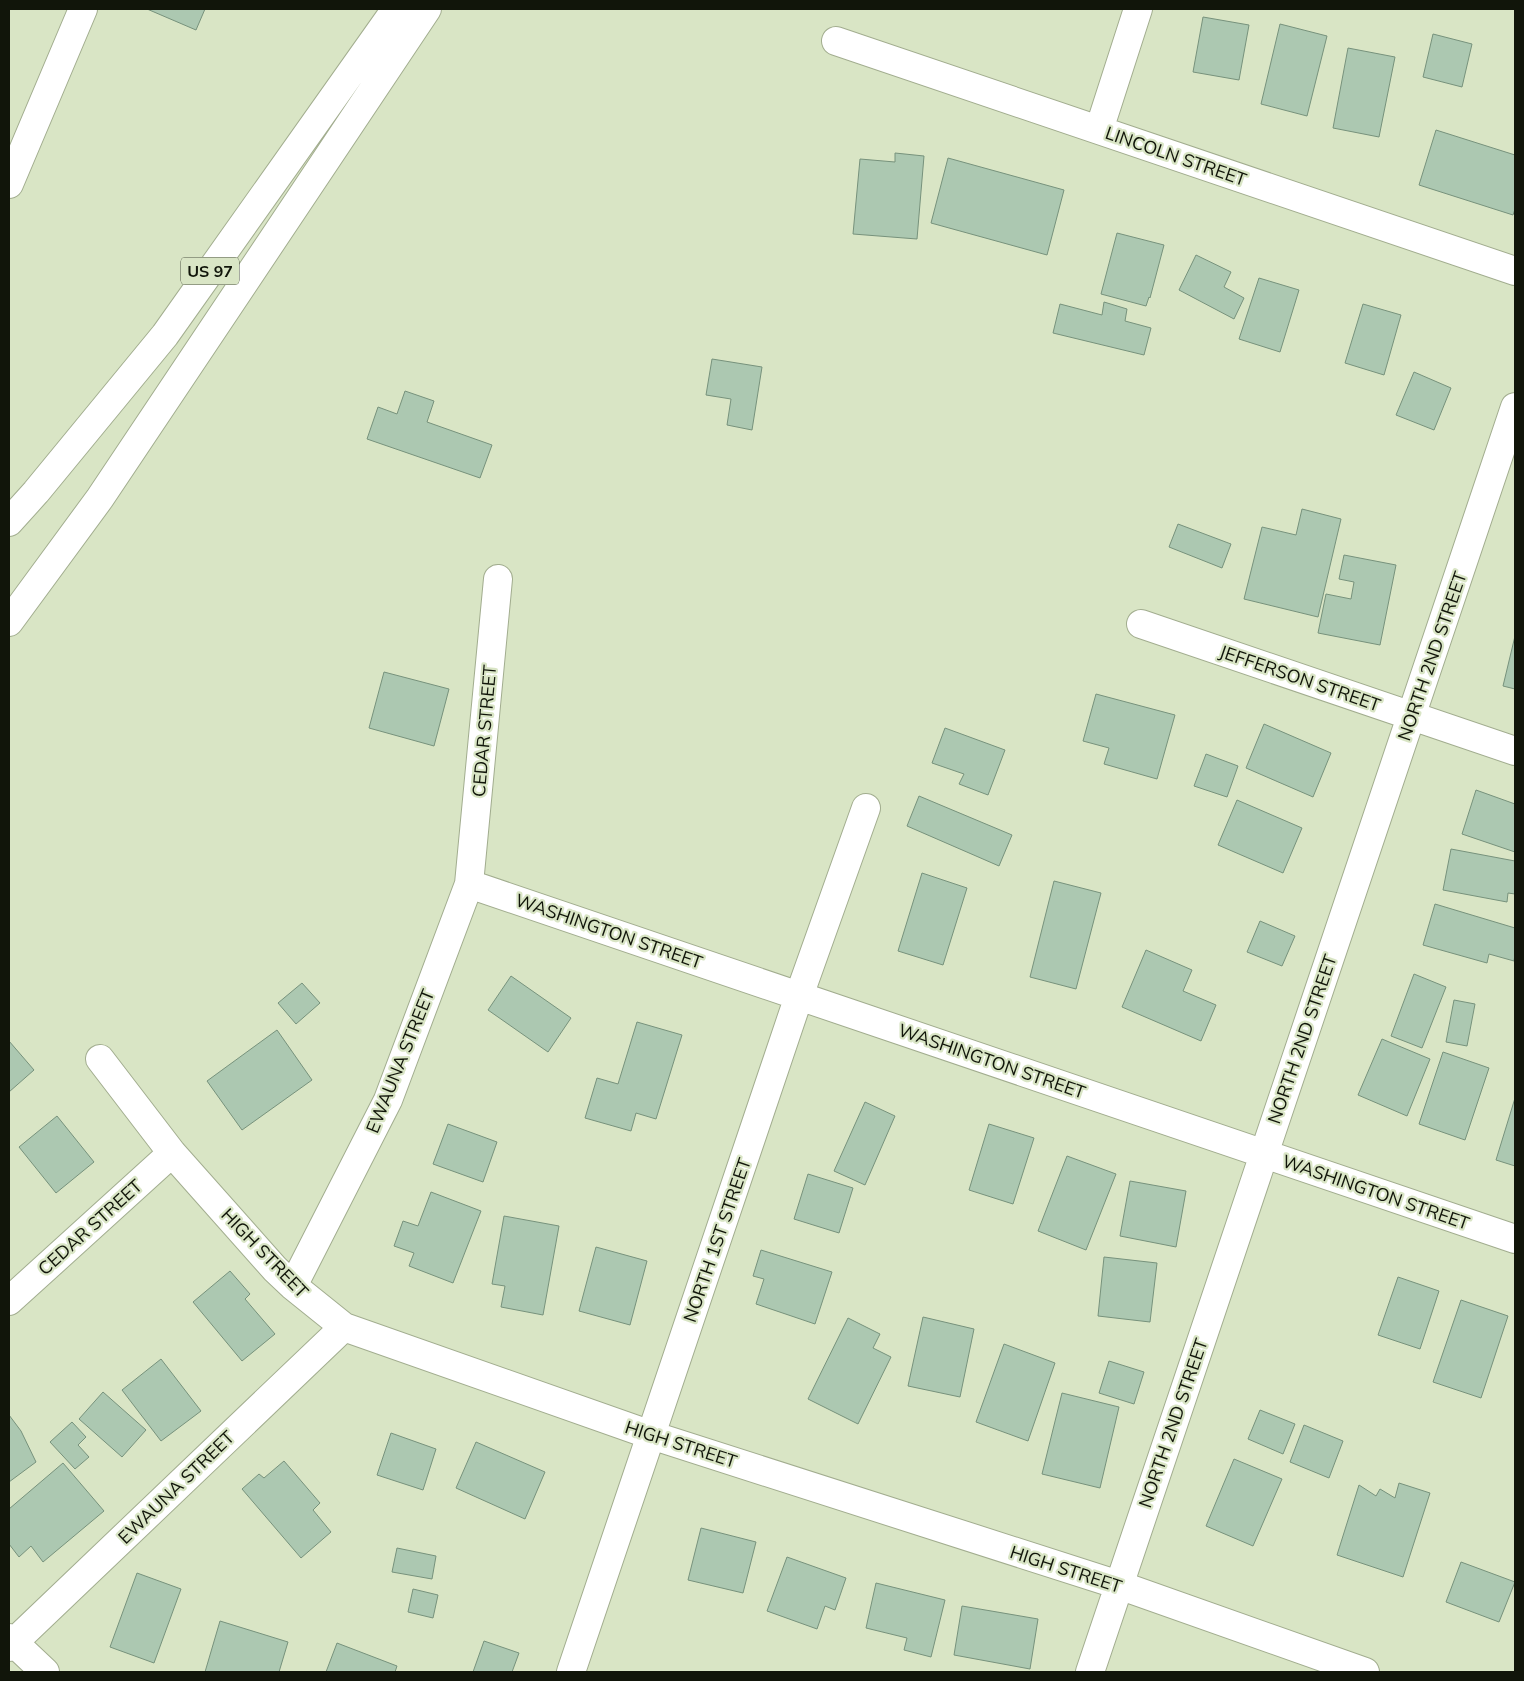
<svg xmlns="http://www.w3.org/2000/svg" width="1524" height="1681" font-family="Mulish,sans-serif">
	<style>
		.building { fill: #acc8b1; stroke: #77927c }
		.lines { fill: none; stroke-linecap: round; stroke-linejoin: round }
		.minor-casing { stroke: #a2ad8f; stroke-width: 30 }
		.highway-casing { stroke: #a2ad8f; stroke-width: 30 }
		.minor { stroke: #fff; stroke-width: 28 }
		.highway { stroke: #fff; stroke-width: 28 }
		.labels { text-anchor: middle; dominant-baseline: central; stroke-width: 4.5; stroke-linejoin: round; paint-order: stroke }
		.shield { fill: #d9e5c5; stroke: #4d5342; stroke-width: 1 }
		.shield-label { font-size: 16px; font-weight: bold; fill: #11150a }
		.street-label { font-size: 18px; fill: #11150a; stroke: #d9e5c5 }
	</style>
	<rect width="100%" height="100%" fill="#d9e5c5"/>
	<path class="building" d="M147 9H205L196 30Z
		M1203 17 1249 25 1239 80 1193 72Z
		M1280 24 1327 36 1307 116 1261 104Z
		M1433 34 1472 44 1462 87 1423 77Z
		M1348 48 1395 57 1379 137 1333 128Z
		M1436 130 1515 155V209L1513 215 1419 185Z
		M895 153 924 156 917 239 853 234 860 159 895 162Z
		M948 158 1064 190 1047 255 931 223Z
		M1117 233 1164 245 1150 298 1149 297 1146 306 1101 294Z
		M1196 255 1231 272 1224 287 1244 298 1234 319 1179 290Z
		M1259 278 1299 290 1280 352 1239 339Z
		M1104 302 1127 309 1125 321 1151 328 1144 355 1053 333 1060 304 1102 315Z
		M1363 304 1401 315 1384 375 1345 363Z
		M712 359 762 367 752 430 727 425 731 399 706 395Z
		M1414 372 1451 388 1434 430 1396 415Z
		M405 391 434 401 427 422 492 445 480 478 367 439 378 407 397 414Z
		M1302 509 1341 519 1318 617 1244 599 1262 527 1296 535Z
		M1178 524 1231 544 1222 568 1169 547Z
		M1344 555 1396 565 1380 645 1318 633 1326 594 1351 599 1354 582 1339 579Z
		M1515 636V689L1503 686Z
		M384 672 449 689 434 746 369 728Z
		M1096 694 1175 715 1157 779 1104 764 1109 748 1083 741Z
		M1264 724 1331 753 1313 797 1246 768Z
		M945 728 1005 750 988 795 959 784 964 774 932 763Z
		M1206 754 1238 766 1227 797 1194 786Z
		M1476 790 1515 804V852L1462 834Z
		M919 796 1012 835 999 866 907 826Z
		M1237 800 1302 828 1283 873 1218 845Z
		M1451 849 1515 861V894L1508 893 1507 902 1443 890Z
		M922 873 967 888 943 965 898 951Z
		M1054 881 1101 893 1076 989 1030 977Z
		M1435 904 1515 928V955L1514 961 1489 954 1487 963 1423 945Z
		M1260 921 1295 936 1282 966 1247 952Z
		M1146 950 1192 970 1183 991 1216 1005 1201 1041 1122 1007Z
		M1414 974 1446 987 1422 1048 1391 1036Z
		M511 976 571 1018 548 1052 488 1010Z
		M302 983 320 1003 296 1024 278 1003Z
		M1454 1000 1475 1004 1467 1046 1446 1042Z
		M637 1022 682 1035 656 1119 636 1113 631 1131 585 1118 597 1078 618 1084Z
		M277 1030 312 1080 242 1130 207 1081Z
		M1382 1039 1430 1059 1407 1116 1358 1095Z
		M9 1041 34 1070 9 1092Z
		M1443 1052 1489 1068 1465 1140 1419 1124Z
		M1515 1098V1166L1496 1160Z
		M865 1102 895 1116 865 1185 834 1171Z
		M57 1116 94 1162 56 1193 19 1147Z
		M448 1124 497 1142 483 1182 433 1164Z
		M989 1124 1034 1138 1013 1204 969 1190Z
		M1067 1156 1116 1174 1086 1250 1038 1231Z
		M808 1174 853 1188 839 1233 794 1219Z
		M1130 1181 1186 1191 1176 1247 1120 1236Z
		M431 1192 481 1211 453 1283 409 1266 414 1253 394 1246 403 1221 418 1226Z
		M504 1216 559 1226 543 1315 501 1307 505 1286 492 1284Z
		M596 1247 647 1261 630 1325 579 1311Z
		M761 1250 832 1272 815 1324 756 1304 764 1279 753 1276Z
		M1104 1257 1157 1263 1150 1322 1098 1316Z
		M230 1271 250 1294 245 1299 275 1334 242 1361 193 1302Z
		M1398 1277 1439 1291 1420 1349 1378 1335Z
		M1461 1300 1508 1316 1481 1398 1433 1382Z
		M923 1317 974 1329 960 1397 908 1386Z
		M848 1318 880 1334 873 1348 891 1357 858 1424 808 1399Z
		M1004 1344 1055 1363 1028 1441 976 1422Z
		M161 1359 201 1411 161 1441 122 1390Z
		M1109 1361 1144 1372 1134 1404 1099 1393Z
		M103 1392 146 1430 122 1457 79 1419Z
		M1062 1393 1119 1407 1100 1488 1042 1474Z
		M1260 1410 1295 1424 1283 1454 1248 1439Z
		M9 1415 21 1431 36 1462 9 1482Z
		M72 1422 86 1437 78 1445 89 1457 75 1469 50 1442Z
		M1304 1425 1343 1441 1329 1478 1290 1462Z
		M391 1433 436 1449 423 1490 377 1475Z
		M476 1442 545 1472 525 1519 456 1488Z
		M1234 1459 1282 1479 1253 1546 1206 1526Z
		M284 1461 320 1503 313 1510 331 1532 301 1558 242 1489 259 1474 264 1478Z
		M63 1463 104 1511 43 1562 31 1546 19 1557 9 1544V1509Z
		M1399 1483 1430 1493 1403 1577 1337 1555 1359 1485 1376 1496 1380 1489 1395 1498Z
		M701 1528 756 1542 743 1593 688 1580Z
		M397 1548 436 1556 432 1579 392 1572Z
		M787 1557 846 1578 835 1610 825 1606 817 1629 767 1611Z
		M1461 1562 1515 1582 1499 1622 1446 1602Z
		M137 1573 181 1589 154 1663 110 1647Z
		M876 1583 945 1600 931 1657 904 1650 907 1638 866 1628Z
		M413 1589 438 1595 433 1618 408 1612Z
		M962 1606 1038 1619 1030 1669 954 1655Z
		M220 1621 288 1642 279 1672H205Z
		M484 1641 519 1653 512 1672H473Z
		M337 1643 397 1666 395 1672H326Z"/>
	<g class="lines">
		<g class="minor-casing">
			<path id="minor" d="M836 41 1515 271
				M1099 130 1138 9
				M9 184 83 9
				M1141 624 1515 751
				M469 884 1515 1239
				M100 1059 172 1153 275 1269 293 1286 344 1327 651 1435 1119 1585 1365 1672
				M293 1286 388 1100 469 884 498 579
				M9 1301 172 1153
				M9 1638 45 1672
				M9 1647 344 1327
				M571 1672 799 996 866 808
				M1090 1672 1515 407"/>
		</g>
		<g class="highway-casing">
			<path id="highway" d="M9 522 36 492 165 335 396 9
				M9 622 100 498 427 9"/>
		</g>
		<use href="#minor" class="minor"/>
		<use href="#highway" class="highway"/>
	</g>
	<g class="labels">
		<rect class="shield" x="181" y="257.5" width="58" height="27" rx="4"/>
		<g class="shield-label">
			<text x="210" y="271">US 97</text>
		</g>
		<g class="street-label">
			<text transform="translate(1176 156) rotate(19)">LINCOLN STREET</text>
			<text transform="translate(1432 656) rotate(-71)">NORTH 2ND STREET</text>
			<text transform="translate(1300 678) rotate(19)">JEFFERSON STREET</text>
			<text transform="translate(484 731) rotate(-85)">CEDAR STREET</text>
			<text transform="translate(609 931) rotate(19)">WASHINGTON STREET</text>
			<text transform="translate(1302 1039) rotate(-71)">NORTH 2ND STREET</text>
			<text transform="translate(400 1061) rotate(-68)">EWAUNA STREET</text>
			<text transform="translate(992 1061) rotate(19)">WASHINGTON STREET</text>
			<text transform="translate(1376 1192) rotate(19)">WASHINGTON STREET</text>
			<text transform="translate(90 1227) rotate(-42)">CEDAR STREET</text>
			<text transform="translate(717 1240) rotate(-71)">NORTH 1ST STREET</text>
			<text transform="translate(265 1253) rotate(46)">HIGH STREET</text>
			<text transform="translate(1173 1423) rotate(-71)">NORTH 2ND STREET</text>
			<text transform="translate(681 1444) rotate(18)">HIGH STREET</text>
			<text transform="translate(176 1487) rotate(-44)">EWAUNA STREET</text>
			<text transform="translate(1066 1569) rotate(18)">HIGH STREET</text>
		</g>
	</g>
	<rect width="1524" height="1681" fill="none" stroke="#11150a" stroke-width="20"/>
</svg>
